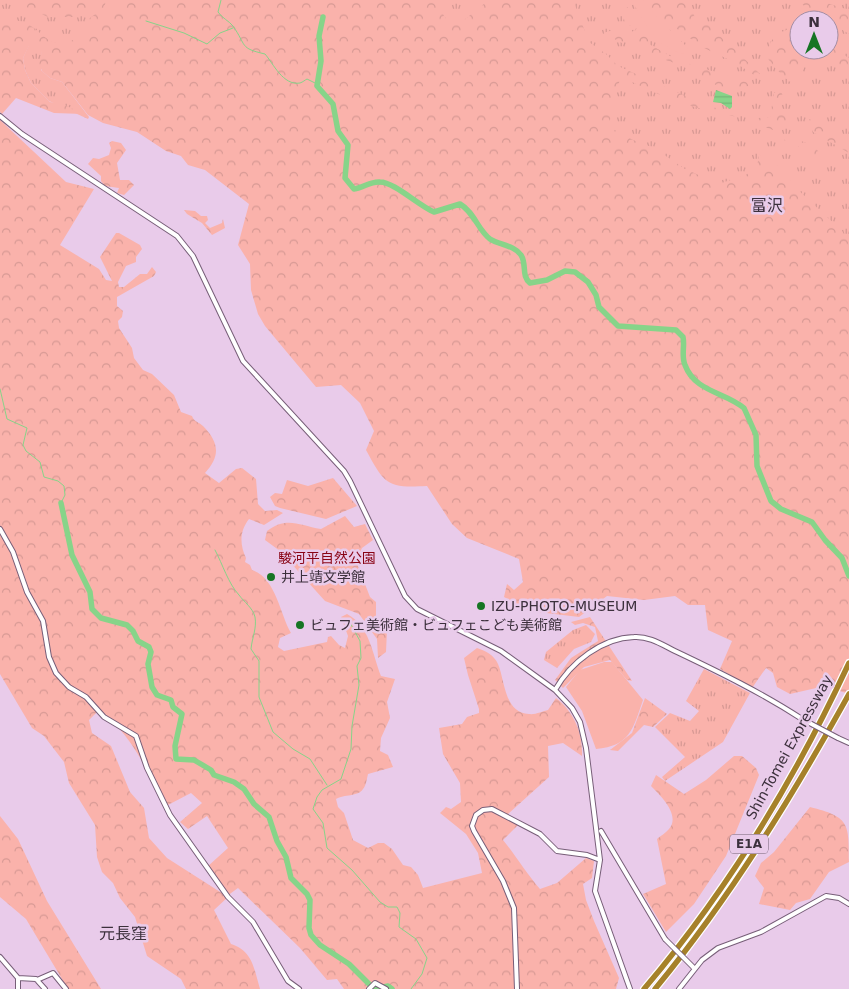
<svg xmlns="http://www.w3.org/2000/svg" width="849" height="989" font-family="'DejaVu Sans','Noto Sans JP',sans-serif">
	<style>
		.grass { fill: url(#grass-tufts); fill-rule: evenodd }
		.forest { fill: url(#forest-crowns) }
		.pitch { fill: #fab2ab }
		.water { fill: url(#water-rules) }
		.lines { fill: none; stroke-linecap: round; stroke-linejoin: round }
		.stream { stroke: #87d489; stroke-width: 1 }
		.river { stroke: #87d489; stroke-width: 5.5 }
		.tertiary-casing { stroke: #775e78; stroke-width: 6 }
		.motorway-casing { stroke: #fff; stroke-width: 8 }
		.tertiary { stroke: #fff; stroke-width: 4 }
		.motorway { stroke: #a6812a; stroke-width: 5.5 }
		.tertiary-bridge-casing { stroke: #775e78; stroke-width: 6; stroke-linecap: butt }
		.tertiary-bridge { stroke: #fff; stroke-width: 4 }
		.poi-dot { fill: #167524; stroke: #e9cbea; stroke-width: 2 }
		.labels { text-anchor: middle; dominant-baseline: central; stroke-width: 5; stroke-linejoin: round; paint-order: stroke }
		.shield { fill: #e9cbea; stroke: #705e70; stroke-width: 1 }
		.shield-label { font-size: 12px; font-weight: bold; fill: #3c303c }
		.park-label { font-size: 14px; fill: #890314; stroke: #e9cbea }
		.poi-label { font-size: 14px; fill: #3c303c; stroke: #e9cbea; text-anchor: start }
		.street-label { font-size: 14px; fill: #3c303c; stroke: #e9cbea }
		.quarter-label { font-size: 16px; fill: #3c303c; stroke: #e9cbea }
	</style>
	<defs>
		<pattern id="grass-tufts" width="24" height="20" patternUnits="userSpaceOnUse" patternTransform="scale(1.25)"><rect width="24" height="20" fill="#fab2ab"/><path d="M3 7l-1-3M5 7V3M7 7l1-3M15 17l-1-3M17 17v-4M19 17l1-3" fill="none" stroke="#d79994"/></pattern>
		<pattern id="forest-crowns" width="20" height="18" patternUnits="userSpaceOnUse" patternTransform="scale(1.25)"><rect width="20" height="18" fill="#fab2ab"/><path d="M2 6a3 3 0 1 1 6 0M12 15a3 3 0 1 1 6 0" fill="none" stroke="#d79994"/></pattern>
		<pattern id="water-rules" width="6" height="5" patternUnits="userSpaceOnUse" patternTransform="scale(1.25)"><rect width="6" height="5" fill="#87d489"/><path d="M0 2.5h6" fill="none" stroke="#75b677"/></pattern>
	</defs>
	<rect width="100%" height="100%" fill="#e9cbea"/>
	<path class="grass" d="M0 0H126L97 45 42 51 41 70 50 78 62 82 89 117 88 119 49 101 31 83 25 70 23 58 29 45H34L0 35Z
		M423 0H849V305L723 195 449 40ZM799 20H829V50H799Z
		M586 625 595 634 591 642 574 649 557 668 544 660 546 652 573 630Z
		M704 669 750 693 723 742 665 781 662 777 685 757 655 727 670 713 690 721 699 711 686 701Z"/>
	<path class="forest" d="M11 0H106L104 9 114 14 121 0H434L448 22 464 20 489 0H573L589 42 606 54 618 66 708 106 736 113 737 117 678 103 621 77 613 100 609 127 633 140 654 148 685 169 719 184C737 177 759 176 759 154L784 170 796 188 842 231 849 242V694L825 686 790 694 777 687 773 673 766 668 752 688 720 669 732 641 708 630 705 605H688L675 596 644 600 607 596 579 617 530 611 504 597 507 584 514 590 523 582 519 559 467 538 452 524 427 486C387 488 385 485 366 450L374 431 360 403 341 385 316 387 265 326 258 314 251 290 250 264 238 245 249 204 205 170 188 165 181 156 166 151 137 132 103 123 88 115 62 82 50 78 42 71 39 64 42 51 40 45 29 46 23 58 25 70 31 83 50 102 63 104 83 114 54 113 16 98 2 114 0 112V20C6 20 14 19 19 21 42 26 44 49 70 41 78 39 84 37 90 31L86 21 102 9 72 17H48Z
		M607 0C620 0 631 8 639 19L637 24 626 26 622 12Z
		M648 0H687L698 24 710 25 760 74 754 75 736 63 702 47 651 10Z
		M795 0H817L849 10V34Z
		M643 25 647 32 649 44 677 60 753 84 736 91 723 89 681 65 644 53 639 46 627 41 622 43 603 33 613 30 630 33Z
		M789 29 799 31V50H829V46L849 58V81L847 72 835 60C794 53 815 68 790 82L775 68 766 56C771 40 772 35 789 29Z
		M780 90 783 96 779 105 780 112 787 115 789 121 773 130 754 123 758 118 770 117 774 93Z
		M806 119C823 119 834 138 849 145V153L813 132Z
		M0 120 66 182 94 189 60 245 99 269 106 280 112 281 100 257 116 233H119L140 245 142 249 136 257V262L126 266 118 282 119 287H124L140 274H147L152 267 156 272 154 276 117 297V306L123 311 122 317 118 321 119 328 132 348 134 358 143 370 152 374 174 395 181 412 192 416C194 422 199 422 203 426 220 443 220 457 205 473L219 483 236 469 242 468 256 479 258 504 265 511 277 510 283 513 264 525 249 519C239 532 240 545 246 558L245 562 250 565 252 570C276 578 280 614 291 633L280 638 278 647 284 651 327 642 328 637 331 636 339 645 345 648 348 636 341 617 347 614C370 626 372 653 381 676L395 679 387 702 390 718 381 738 380 751 388 755 393 767 368 774C367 778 366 786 363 789 358 797 344 794 336 799L338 807 344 813 353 840 368 848 378 843H384L392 849 403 865 411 867 418 875 423 888 482 873 478 853 466 834 440 813 446 807 451 809 461 802 460 783 443 754 439 728 462 724 467 717 479 713V709L468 675 464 658 477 648C486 651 494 655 498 664 505 680 504 713 529 714 535 715 543 711 548 710L556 698C574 712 583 733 582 756L563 743 548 746 549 777 508 814 519 824 503 840C516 856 526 873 540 889L557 883 586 858 594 861 592 878 583 884 586 900 594 921 619 978 616 989H344L337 979 327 980 300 948 238 888 227 896 207 867 228 848 207 816 188 829 180 822 202 803 191 793 166 806C147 771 132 734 99 710L89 720 92 733 111 746 130 792 144 808 149 838 167 858 228 897 214 910 231 944C253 951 254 969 260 989H186L181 979 147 956 135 917 120 898 113 883 102 872 97 857 95 825 69 783 64 762 44 736 32 728 0 674Z
		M789 136C801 141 822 147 823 161L811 163 804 149 784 140Z
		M112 141 121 143 126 150 117 163 120 180H129L134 185 124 195 117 193 119 188 105 186 101 181V176L88 164 93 158 99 159 109 155 111 148 109 143Z
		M184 210 195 211 201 216H207L208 220 205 223 210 228 222 223 223 219 225 228 212 235 202 223 187 214Z
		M333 478 357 506 326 519 280 508 275 506 270 497 275 493 282 494 287 480 308 486Z
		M345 516 354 527 365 524 373 540 362 548 356 561 370 597 376 602V618L387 630 386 652 378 658 377 639 359 614 325 601 280 551 265 540 267 531C286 516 299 525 321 529Z
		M590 617 632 681 627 680 610 660 584 667 563 688 555 680 571 658 598 641 595 627 583 623 575 625 571 622Z
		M645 698 667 714 653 727 644 725 618 751 610 750 632 733Z
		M734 756H742L756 768 759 775 726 856 694 904 666 932 643 894 666 884 657 839C660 836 666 833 669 829 681 815 660 795 651 786L656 775 684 794 706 780Z
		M810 807C849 817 849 822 849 862L829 872 810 899 796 903 790 910 759 904 764 888 755 876 761 863 774 852Z
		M0 816 18 839 47 901 101 989H68L26 919 0 897Z"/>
	<path class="pitch" d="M631 0H643L657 17 685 45 688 50 684 54C655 47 646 23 631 0Z
		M604 662H612L643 700C633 729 630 746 596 749L582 711 566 687 580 670Z"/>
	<path class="water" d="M716 90 732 96V107L730 109 721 103 713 102Z"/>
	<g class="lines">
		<path class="stream" d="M221 0 218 12C222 18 229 21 233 26 247 46 239 48 265 54 273 63 283 86 300 83 303 82 305 80 307 79L317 84
			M146 21 184 33 207 44 220 33 233 28
			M0 389 7 419 27 428 23 445 26 451 40 462 44 477 58 481 64 486 65 495 61 503
			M215 550C223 565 228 583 239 595 244 602 253 608 255 617 257 628 252 638 251 649L259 661V697L273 732 293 749 310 759 327 785
			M348 619 360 641 361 658 357 666 359 685 352 726 351 749 341 779 322 790 317 797 313 809 323 823 327 848 352 870 380 902 388 907H397L400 913 399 927 416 939 427 958 422 974 411 989"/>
		<path class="river" d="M323 17 319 36 321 61 317 86 333 104 338 131 348 145 345 178 354 189C364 188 370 181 380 182 394 182 418 205 434 212L460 204C474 212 478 230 490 239 499 245 514 245 521 255 527 264 521 276 530 283L547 280 565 271 575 272 588 282 596 295 599 307 618 326 676 330 683 337C685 346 681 356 685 365 695 392 725 392 744 408L756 435 757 466 771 501 781 509 812 522 825 540 842 558 849 576
			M61 503 72 555 90 592 92 609 101 618 127 625 133 631 138 641 149 647 151 652 148 664 152 687 157 695 171 700 173 707 182 714 175 746 176 759 194 760 211 770 214 775 234 782 244 789 254 804 269 817 277 841 286 857 291 878 307 894 310 900 309 928 311 935 320 945 349 964 372 987 376 989 388 986 392 989"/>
		<g class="tertiary-casing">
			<path id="tertiary" d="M0 116 22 134 177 236 193 256 243 361 344 471 350 481 405 596 417 609 501 651 555 690 572 708 580 722 586 748 600 860 595 891 630 989
				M0 529 13 552 27 592 43 621 49 657 56 673 69 687 86 697 104 717 136 736 147 768 170 815 228 897 253 922 288 981 299 989
				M555 690C571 662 602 638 634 637 650 636 664 646 677 652 719 672 762 693 802 719
				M838 738 849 743
				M601 831 665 939
				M0 957 18 978 36 979 45 989
				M37 980 53 973 66 989
				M18 989V978
				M369 989 375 983 386 989
				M517 989 514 908 503 881 474 831 472 826 476 815 483 810 492 809 540 834 557 851 587 855 600 860
				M679 989 702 960 718 948 761 932 826 896 839 898 849 904"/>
		</g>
		<g class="motorway-casing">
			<path id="motorway" d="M644 989C727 891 795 779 849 663
				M655 989C730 898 792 797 849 694"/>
		</g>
		<use href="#tertiary" class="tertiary"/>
		<use href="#motorway" class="motorway"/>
		<g class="tertiary-bridge-casing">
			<path id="tertiary-bridge" d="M802 719 838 738
				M665 939 693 967"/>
		</g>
		<use href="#tertiary-bridge" class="tertiary-bridge"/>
	</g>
	<g class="poi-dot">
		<circle cx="271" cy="577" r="5"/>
		<circle cx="481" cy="606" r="5"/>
		<circle cx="300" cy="625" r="5"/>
	</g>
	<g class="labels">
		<rect class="shield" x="730" y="834.5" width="38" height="19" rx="4"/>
		<g class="shield-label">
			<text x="749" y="844">E1A</text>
		</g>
		<g class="park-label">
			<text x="327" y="558">駿河平自然公園</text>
		</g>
		<g class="poi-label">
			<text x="281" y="577">井上靖文学館</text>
			<text x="491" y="606">IZU-PHOTO-MUSEUM</text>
			<text x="310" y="625">ビュフェ美術館・ビュフェこども美術館</text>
		</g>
		<g class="street-label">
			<text transform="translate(789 747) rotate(-61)">Shin-Tomei Expressway</text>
		</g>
		<g class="quarter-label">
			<text x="767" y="205">富沢</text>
			<text x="123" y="933">元長窪</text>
		</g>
	</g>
	<g transform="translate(814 35)"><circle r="24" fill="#e9cbea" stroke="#a48da4"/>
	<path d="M0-4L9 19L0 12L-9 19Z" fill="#167524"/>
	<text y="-8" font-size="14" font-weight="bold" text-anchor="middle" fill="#3c303c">N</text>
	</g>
</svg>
